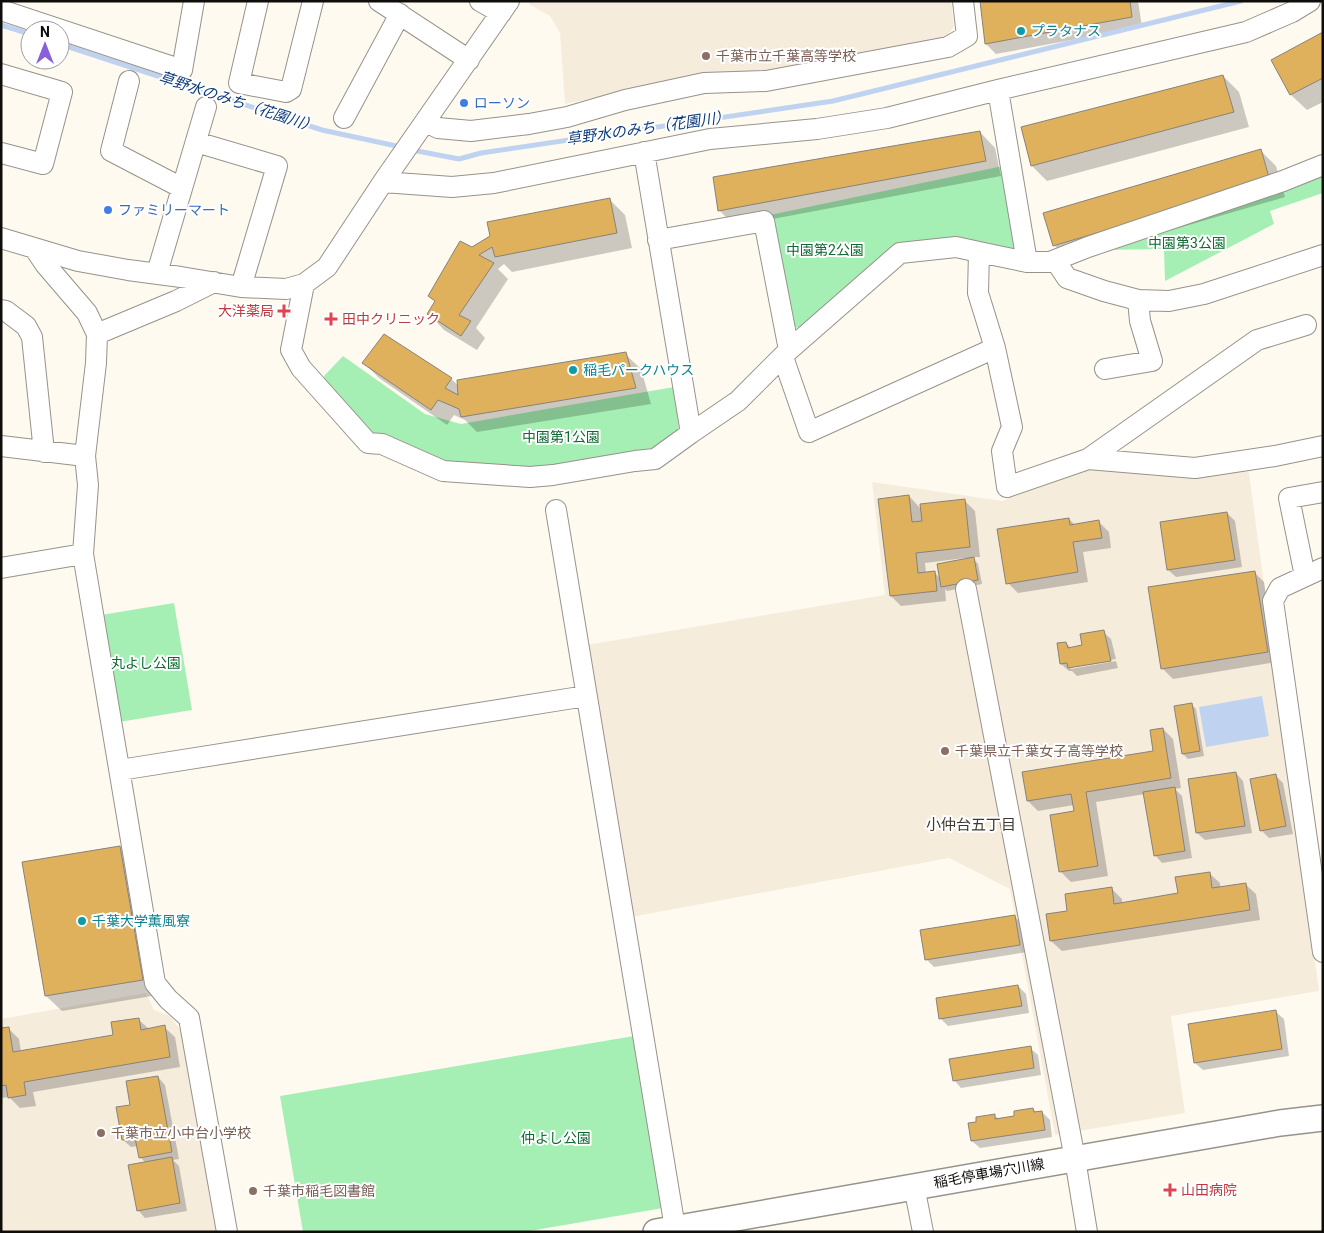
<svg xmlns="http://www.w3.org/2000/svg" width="1324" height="1233" font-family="Roboto,'Noto Sans JP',sans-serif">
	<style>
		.built { fill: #f6ecdc }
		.green { fill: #a5efb5 }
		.water { fill: #bfd3f1 }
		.shadow { fill: #0003; fill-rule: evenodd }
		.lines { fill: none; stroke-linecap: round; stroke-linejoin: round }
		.stream { stroke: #bfd3f1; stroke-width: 5 }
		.building { fill: #e0b15c; stroke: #87827a }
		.minor-casing { stroke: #97928a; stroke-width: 22 }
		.major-casing { stroke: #97928a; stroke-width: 28 }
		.minor { stroke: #fff; stroke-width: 20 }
		.major { stroke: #fff; stroke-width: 25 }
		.culture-dot { fill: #0f9aa8; stroke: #fff; stroke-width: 2 }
		.education-dot { fill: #8d6e63; stroke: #fff; stroke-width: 2 }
		.shop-dot { fill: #3f7fe0; stroke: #fff; stroke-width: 2 }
		.health-dot { fill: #e0444e; stroke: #fff; stroke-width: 2 }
		.labels { text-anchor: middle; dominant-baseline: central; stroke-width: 4; stroke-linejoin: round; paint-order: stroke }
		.culture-label { font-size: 14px; fill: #0d838f; stroke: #fff; text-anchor: start }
		.education-label { font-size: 14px; fill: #785e54; stroke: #fff; text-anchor: start }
		.shop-label { font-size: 14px; fill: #366cbe; stroke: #fff; text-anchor: start }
		.park-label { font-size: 14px; fill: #0e6932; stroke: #fff }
		.health-label { font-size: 14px; fill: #be3a42; stroke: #fff; text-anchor: start }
		.street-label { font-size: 14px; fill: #0f0d0a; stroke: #fff }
		.water-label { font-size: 15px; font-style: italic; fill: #0e3c7b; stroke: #fff }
		.neighbourhood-label { font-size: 15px; fill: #3d3831; stroke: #fff }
	</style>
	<rect width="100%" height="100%" fill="#fffaf0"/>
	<path class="built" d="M531 1H951L954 26 946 38 757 74 702 76 565 104 560 33 550 16 529 4Z
		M1248 466 1319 991 1171 1016 1185 1113 1055 1135 1010 889 949 858 631 917 586 645 885 595 872 482 1003 501 1074 467Z
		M146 993 154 1010 170 1016 183 1034 217 1232H1V1019Z"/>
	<path class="green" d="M1003 166 1019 245 1010 251 894 250 803 329 795 327 770 215Z
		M1323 168V193L1270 211 1274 224 1165 281 1164 249 1098 250Z
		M343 356 425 414 461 424 674 387 679 430 652 451 549 469 446 466 374 438 326 390 324 376Z
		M174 603 192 710 119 722 101 615Z
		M634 1036 663 1208 524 1232H303L280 1096Z"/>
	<path class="water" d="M1262 696 1269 736 1206 747 1199 707Z"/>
	<path class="shadow" d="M981 1H1138L1142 27 996 54 986 44Z
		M1323 33V102L1307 110 1291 95 1273 60Z
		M1223 76 1239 92 1249 127 1047 181 1032 166Z
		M980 132 995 148 1001 176 735 226 720 211 715 179Z
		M1260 150 1276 166 1285 197 1069 260 1054 245Z
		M609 199 625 215 632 248 512 272 504 264 498 269 508 279 476 328 485 338 477 350 444 330 429 314 436 302 429 296 472 248Z
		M625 354 641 369 651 404 477 432 465 420 454 415 447 425 379 378 363 362 451 379 459 386Z
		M909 496 922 510 964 500 975 511 980 557H972L978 564 982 584 947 591 945 589 946 601 901 606 891 596ZM965 558 966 560 941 579 934 572 926 573 925 563Z
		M1227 513 1235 521 1242 567 1176 577 1168 570Z
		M1069 519 1075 525 1098 521 1109 532 1111 548 1083 552 1088 582 1018 593 1008 583Z
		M1254 572 1264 582 1277 662 1173 679 1163 669Z
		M1103 632 1111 639 1116 659 1069 667 1071 669 1116 661 1118 668 1077 676 1072 671H1069L1061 664 1066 643 1071 648 1083 646Z
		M1191 704 1196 709 1204 756 1188 759 1183 754Z
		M1163 729 1173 739 1181 788 1175 789 1182 796 1192 858 1162 863 1155 855 1145 794 1096 802 1108 876 1071 882 1060 871 1075 812 1074 805 1038 811 1028 801 1155 752Z
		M1236 773 1243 781 1252 833 1205 840 1197 833Z
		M1275 775 1283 783 1293 834 1269 838 1261 830Z
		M120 847 135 862 158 995 62 1011 46 996Z
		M1209 873 1220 883V888L1245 884 1256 894 1260 920 1062 951 1051 941 1069 912 1111 888 1122 899V904L1179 894Z
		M1014 916 1022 924 1027 952 934 967 926 959Z
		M1018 986 1026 994 1029 1013 948 1026 940 1018Z
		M1276 1012 1284 1019 1289 1056 1203 1070 1195 1063Z
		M138 1019 149 1029 164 1027 175 1037 180 1067 33 1092 36 1106 20 1108 9 1097 1 1098V1029L8 1028 19 1039 21 1052 115 1036Z
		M1030 1048 1038 1055 1041 1075 961 1088 954 1080Z
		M158 1077 165 1085 179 1159 173 1160 179 1166 187 1211 145 1218 138 1210 146 1163 140 1157 138 1146 131 1147 123 1140 131 1106Z
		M1033 1109 1037 1113 1042 1112 1050 1120 1052 1137 980 1148 972 1141 978 1123 994 1115 999 1119 1016 1117Z"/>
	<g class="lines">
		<path class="stream" d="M1 25 30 34
			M60 44 322 130 401 147
			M412 150 459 159 481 153 833 101 1241 1"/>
	</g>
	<path class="building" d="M980 1H1130L1132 17 985 44Z
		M1323 32V78L1290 95 1271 60Z
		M1223 75 1234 112 1031 166 1021 127Z
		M980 131 986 161 718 211 713 177Z
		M1261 149 1270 181 1053 246 1043 213Z
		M610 198 617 233 495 257 492 247 479 255 494 263 459 315 471 321 461 336 427 314 435 301 428 296 460 241 472 247 490 236 487 222Z
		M384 334 452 378 445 388 458 395 457 380 626 352 636 388 461 417 459 409 438 400 431 410 362 363Z
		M909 495 912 522 922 521 920 504 965 499 970 547 916 553 918 573 935 571 937 591 890 596 878 499Z
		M1227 512 1235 560 1167 570 1160 522Z
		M1069 518 1070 525 1099 520 1102 538 1073 542 1078 572 1006 584 997 529Z
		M974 557 978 580 941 587 937 564Z
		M1255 571 1268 652 1161 669 1148 587Z
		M1104 630 1111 661 1068 668 1067 663 1060 664 1057 643 1066 642 1068 648 1082 645 1080 634Z
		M1192 703 1200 751 1182 754 1174 706Z
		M1163 728 1171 778 1086 792 1098 866 1059 872 1050 815 1074 811 1071 794 1027 801 1022 772 1153 751 1150 730Z
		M1236 772 1245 826 1196 833 1188 779Z
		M1276 774 1286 826 1260 831 1250 779Z
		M1175 787 1185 851 1154 856 1143 792Z
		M120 846 143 980 45 996 22 862Z
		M1210 872 1212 888 1246 883 1250 910 1050 941 1046 914 1067 911 1065 894 1112 887 1114 904 1178 893 1175 877Z
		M1015 915 1020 945 925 960 920 930Z
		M1018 985 1022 1006 939 1019 936 998Z
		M1276 1010 1282 1049 1194 1063 1188 1024Z
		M139 1018 141 1030 165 1025 170 1057 24 1082 26 1095 8 1098 6 1085 1 1086V1028L9 1027 13 1052 113 1035 111 1022Z
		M1031 1046 1034 1068 953 1081 949 1059Z
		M158 1076 172 1152 139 1158 135 1138 122 1140 116 1107 130 1105 126 1081Z
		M1033 1108 1034 1112 1042 1111 1045 1130 971 1141 968 1123 976 1122V1117L995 1114V1119L1014 1116V1111Z
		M172 1157 180 1203 137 1211 128 1165Z"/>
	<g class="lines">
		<g class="minor-casing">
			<path id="minor" d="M258 1 239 83 286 92 291 89 313 1
				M379 1 469 60
				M480 1 501 13
				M1 10 182 70 194 1
				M1 74 62 92 43 164 1 153
				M129 81 111 151 182 188
				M998 90 1027 262
				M344 118 400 14
				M426 122 438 128 471 131 529 124 567 117 625 100 704 83 766 81 948 47 967 36 963 1
				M196 142 277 166 241 287
				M644 152 691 433 738 401 789 350 900 253 956 247 979 252
				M383 182 452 187 494 183 710 139 817 129 887 118 998 90 1246 32 1292 12 1310 1
				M1 238 78 261 128 270 181 277 241 287 286 289 304 284 327 267 383 182 509 1
				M658 240 764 221 789 350
				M35 249 45 264 87 313 97 334 96 363 85 456 88 485 83 554 155 983 168 999 189 1018 227 1232
				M1055 260 1067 278 1104 291 1138 300 1169 301 1204 294 1323 255
				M157 273 206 107
				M304 284 291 350 301 368 368 443 382 444 443 471 530 477 553 475 635 461 655 459 691 433
				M1 310 6 311 26 326 32 337 44 452
				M1306 325 1257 340 1088 459 1007 487 1002 451 1012 427 995 348 978 293 979 252 1027 262H1050L1088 247 1283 181 1323 165
				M97 334 176 301 214 282
				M783 357 809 432 995 348
				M1105 369 1152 361 1140 321 1138 300
				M1 446 85 456
				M1088 459 1195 468 1275 456 1323 446
				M556 510 675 1228
				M1 568 83 554
				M1323 568 1280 588 1273 601 1323 952
				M1305 576 1289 498 1323 492
				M966 589 1075 1159 1087 1232
				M120 770 586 696
				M914 1186 923 1232"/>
		</g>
		<g class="major-casing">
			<path id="major" d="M656 1232 1280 1123 1323 1118"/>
		</g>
		<use href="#minor" class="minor"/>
		<use href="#major" class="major"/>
	</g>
	<g class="culture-dot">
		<circle cx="1021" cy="31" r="5"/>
		<circle cx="573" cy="370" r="5"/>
		<circle cx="82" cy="921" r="5"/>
	</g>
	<g class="education-dot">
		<circle cx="706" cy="56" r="5"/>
		<circle cx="945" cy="751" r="5"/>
		<circle cx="101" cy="1133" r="5"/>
		<circle cx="253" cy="1191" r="5"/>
	</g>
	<g class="shop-dot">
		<circle cx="464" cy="103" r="5"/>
		<circle cx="108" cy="210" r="5"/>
	</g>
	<g class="health-dot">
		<path d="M281.5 303.5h5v5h5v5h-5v5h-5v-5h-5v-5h5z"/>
		<path d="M328.5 311.5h5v5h5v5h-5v5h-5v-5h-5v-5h5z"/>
		<path d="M1167.5 1182.5h5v5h5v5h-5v5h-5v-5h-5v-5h5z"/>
	</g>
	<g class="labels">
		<g class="culture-label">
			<text x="1031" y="31">プラタナス</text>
			<text x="583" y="370">稲毛パークハウス</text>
			<text x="92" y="921">千葉大学薫風寮</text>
		</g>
		<g class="education-label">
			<text x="716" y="56">千葉市立千葉高等学校</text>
			<text x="955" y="751">千葉県立千葉女子高等学校</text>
			<text x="111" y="1133">千葉市立小中台小学校</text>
			<text x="263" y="1191">千葉市稲毛図書館</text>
		</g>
		<g class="shop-label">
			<text x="474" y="103">ローソン</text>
			<text x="118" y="210">ファミリーマート</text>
		</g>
		<g class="park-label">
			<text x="1187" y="243">中園第3公園</text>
			<text x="825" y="250">中園第2公園</text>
			<text x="561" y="437">中園第1公園</text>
			<text x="146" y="663">丸よし公園</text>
			<text x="556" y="1138">仲よし公園</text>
		</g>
		<g class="health-label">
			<text x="274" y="311" text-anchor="end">大洋薬局</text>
			<text x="342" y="319">田中クリニック</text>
			<text x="1181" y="1190">山田病院</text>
		</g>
		<g class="street-label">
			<text transform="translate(989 1173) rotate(-10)">稲毛停車場穴川線</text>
		</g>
		<g class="water-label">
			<text transform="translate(238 102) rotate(18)">草野水のみち（花園川）</text>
			<text transform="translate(648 128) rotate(-8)">草野水のみち（花園川）</text>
		</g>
		<g class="neighbourhood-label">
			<text x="971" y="825">小仲台五丁目</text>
		</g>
	</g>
	<rect width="1324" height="1233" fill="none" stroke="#0f0d0a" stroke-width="5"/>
	<g transform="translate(45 45)"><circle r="24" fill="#ffffff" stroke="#9f9e9d"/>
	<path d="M0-4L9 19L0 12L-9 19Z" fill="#8760da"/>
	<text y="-8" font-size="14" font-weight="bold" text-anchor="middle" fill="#0f0d0a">N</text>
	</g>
</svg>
